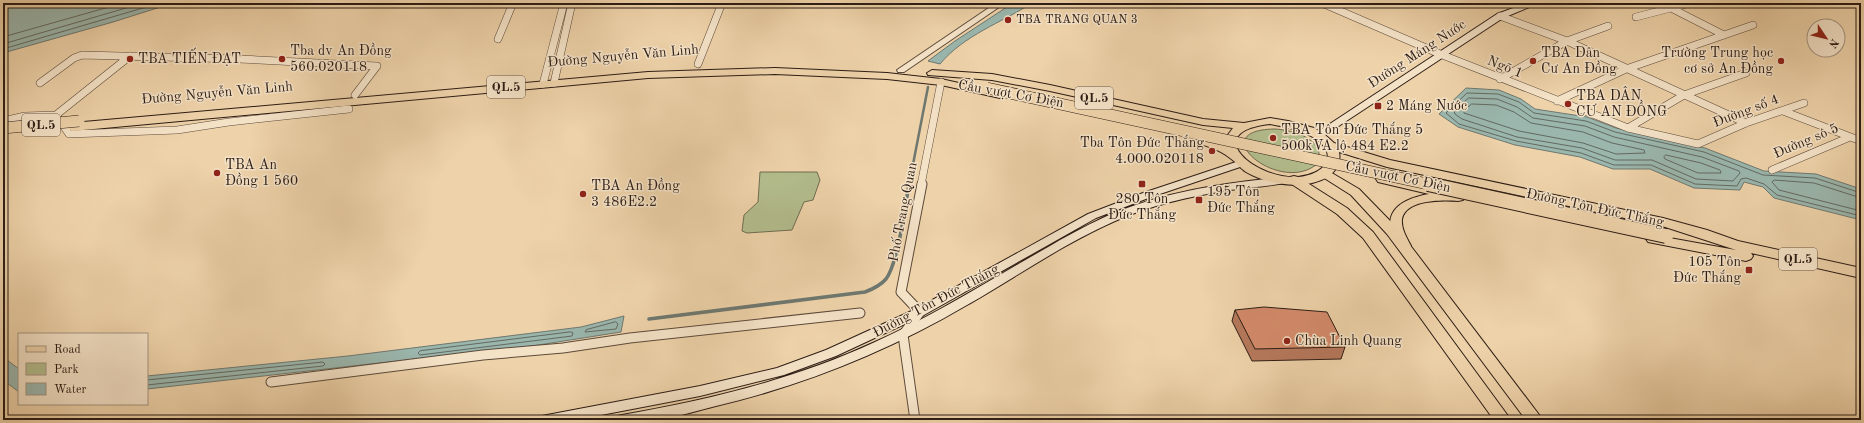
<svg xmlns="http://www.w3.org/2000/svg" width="1864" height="423" font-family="'Old Standard TT',serif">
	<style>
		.green { fill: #b3bd8d; stroke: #706c51 }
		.water { fill: #9ab6ad; stroke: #6e7870 }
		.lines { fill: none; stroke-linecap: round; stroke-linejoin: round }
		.shore { stroke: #636961; stroke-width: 1 }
		.stream-far1 { stroke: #6e7870; stroke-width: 2.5 }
		.stream { stroke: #6e7870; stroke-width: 3.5 }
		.minor-far1-casing { stroke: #5c4a3a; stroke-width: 8 }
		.minor-casing { stroke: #5c4a3a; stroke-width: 11 }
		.tertiary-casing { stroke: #5c4a3a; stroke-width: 2 }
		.secondary-casing { stroke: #2c1c15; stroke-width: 2 }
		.primary-casing { stroke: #2c1c15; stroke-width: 2 }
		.trunk-casing { stroke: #2c1c15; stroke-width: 2 }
		.minor-far1 { stroke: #f4e2c7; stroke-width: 7 }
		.minor { stroke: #f4e2c7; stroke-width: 9 }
		.tertiary { fill: #f4e2c7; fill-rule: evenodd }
		.secondary { fill: #f4e2c7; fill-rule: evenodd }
		.primary { fill: #eed2a9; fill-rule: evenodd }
		.trunk { fill: #eed2a9; fill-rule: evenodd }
		.trunk-bridge-far1-casing { stroke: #2c1c15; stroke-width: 12; stroke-linecap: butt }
		.trunk-bridge-casing { stroke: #2c1c15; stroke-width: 16; stroke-linecap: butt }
		.trunk-bridge-far1 { stroke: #eed2a9; stroke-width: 11 }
		.trunk-bridge { stroke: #eed2a9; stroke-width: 14 }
		.wall { fill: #b6785c; stroke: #2c1c15 }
		.building { fill: #d48b6b; stroke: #2c1c15 }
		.poi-dot { fill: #8f2418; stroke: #f4e2c7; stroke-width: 1.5 }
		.labels { text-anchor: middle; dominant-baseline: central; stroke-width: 3; stroke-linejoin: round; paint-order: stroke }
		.far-poi-label { font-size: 12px; fill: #2c1c15; stroke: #f4e2c7; text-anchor: start }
		.shield { fill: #f4e2c7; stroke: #68574a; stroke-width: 1 }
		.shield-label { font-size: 13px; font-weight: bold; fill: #2c1c15 }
		.poi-label { font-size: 14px; fill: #2c1c15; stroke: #f4e2c7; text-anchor: start }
		.street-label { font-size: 14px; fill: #2c1c15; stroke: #f4e2c7 }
	</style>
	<rect width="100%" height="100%" fill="#eed2a9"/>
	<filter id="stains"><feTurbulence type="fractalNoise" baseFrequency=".005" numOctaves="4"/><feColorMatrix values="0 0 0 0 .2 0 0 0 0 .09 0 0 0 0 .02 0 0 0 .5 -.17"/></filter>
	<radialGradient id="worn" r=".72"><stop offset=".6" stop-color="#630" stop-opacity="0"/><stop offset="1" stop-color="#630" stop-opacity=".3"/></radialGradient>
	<path class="green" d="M1275 129C1293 130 1326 139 1318 163 1282 197 1200 130 1275 129Z
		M760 172H817L820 180 813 200 804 202 792 230 747 233 742 231 744 215 758 202Z"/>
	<path class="water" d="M17 3H173L113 22 3 53V7Z
		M1013 3H1032C1001 23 964 35 940 64L928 61 955 41Z
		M1466 88 1499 90 1521 99 1535 109 1587 117 1616 128 1705 148 1764 171 1816 174 1861 189V220L1774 198 1763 187 1744 182 1740 190 1694 188 1650 169H1613L1580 157 1515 145 1458 127 1439 114Z
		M624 316 621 332 532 346 147 389V376L348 356 581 327Z
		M3 357 19 369V392L3 380Z"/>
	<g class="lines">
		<path class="shore" d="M3 37 123 3
			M3 44 143 3
			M3 49 160 3
			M1469 98 1497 99 1517 107 1533 118 1585 126 1614 137 1702 157 1739 171 1740 173 1733 181 1696 179 1652 160H1615L1582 148 1517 137 1462 119 1455 114 1454 111Z
			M1472 104 1496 105 1514 112 1531 123 1583 132 1612 143 1644 150 1645 153 1616 154 1583 143 1519 131 1464 113V111Z
			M1666 155 1701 163 1720 170 1721 173H1698L1665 159 1664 157Z
			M1861 193 1815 178 1763 175 1704 152 1615 132 1586 121 1534 113 1519 102 1498 94 1467 93 1446 113 1459 124 1516 141 1581 153 1614 165H1651L1695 184 1737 186 1741 179 1746 178 1764 184 1777 195 1861 216
			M1861 198 1814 183 1774 180 1772 182 1779 190 1861 211
			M616 322 618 324 616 329 585 332 586 330Z
			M571 332 573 333 572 336 420 355 418 353 420 351Z
			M147 380 323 362 325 364 323 366 147 385"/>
		<path class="stream-far1" d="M909 185 928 87"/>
		<path class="stream" d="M649 319 865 292C873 289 880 286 886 279 898 263 905 207 909 184"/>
		<g class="minor-far1-casing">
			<path id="minor-far1" d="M1322 3 1440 54 1628 128 1698 144 1746 123 1804 103
				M1661 3 1724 35
				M1500 16 1567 41 1746 123
				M1636 17 1690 3
				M498 39 513 3
				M698 64 722 3
				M1500 79 1567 41 1608 26
				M40 83 74 58 82 55 239 59 377 66 355 95
				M554 83 572 3
				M543 84 564 3
				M1557 101 1626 69 1753 25
				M1783 111 1861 141
				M56 115 69 134 177 130 229 122 349 109
				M3 121 25 116 56 115 130 56
				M1628 128 1684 95 1746 73
				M1772 170 1850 137
				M921 185 941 82"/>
		</g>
		<g class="minor-casing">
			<path id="minor" d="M271 382 483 355 563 348 630 338 860 313
				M915 420 903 335 920 312 901 292 922 184"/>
		</g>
		<g class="tertiary-casing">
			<path id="tertiary" d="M996 3H1005L904 72H898L897 70Z"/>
		</g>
		<g class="secondary-casing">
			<path id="secondary" d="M1527 3H1539L1503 18 1322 137 1318 138 1313 135 1497 14Z
				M1242 160 1247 163 1246 165 1151 197 1096 218 924 315 836 356 784 375 700 396 575 420H540L542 416 547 415 700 386 777 368 826 350 916 309 1088 214 1143 193Z
				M1284 177 1289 180 1288 182C1269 187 1249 187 1230 190 1191 196 1151 205 1115 221 1063 244 1016 277 967 305 887 352 802 386 712 407 692 412 671 419 651 420 639 421 627 420 615 420L617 416 622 415C709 400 795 379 875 342 926 319 974 290 1022 262 1050 246 1078 229 1107 216 1162 192 1224 183 1284 177Z"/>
		</g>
		<g class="primary-casing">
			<path id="primary" d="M1325 169 1359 189 1397 228 1543 420H1526L1387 234 1351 195 1321 176 1319 173 1321 170Z
				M1294 176 1298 177 1347 208 1373 232 1511 420H1494L1363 238 1337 214 1290 183 1288 180 1290 177Z"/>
		</g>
		<g class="trunk-casing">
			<path id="trunk" d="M775 68 887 73 941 79 1004 93 1006 95 1000 98 941 85 887 79 775 74 648 78 72 131 66 127 72 123 648 72Z
				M932 70 992 74 1050 85 1203 119 1244 123 1270 118 1288 121 1314 128 1323 133 1334 143 1390 160 1663 218 1707 230 1738 241 1861 268V278L1751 253 1753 256 1751 259 1746 261 1653 243 1648 242 1646 239 1648 236 1653 235 1736 250 1662 226 1387 167 1339 152C1341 162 1337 170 1329 176 1306 191 1268 185 1246 172 1240 168 1236 162 1230 158 1218 148 1200 144 1185 140L1183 137 1189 133 1224 145V140L1233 128 1203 125 1050 91 992 80 928 75 927 73ZM1270 124C1286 127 1303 130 1316 139 1341 157 1322 175 1298 177 1256 180 1198 132 1270 124Z
				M1382 175 1445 190 1447 193 1463 194 1464 197 1463 200 1458 201C1443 200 1406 199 1402 219 1401 229 1407 238 1411 246L1409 249H1399C1379 216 1395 200 1429 194L1378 182 1376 179 1378 176Z"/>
		</g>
		<use href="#minor-far1" class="minor-far1"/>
		<use href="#minor" class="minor"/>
		<use href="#tertiary" class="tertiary"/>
		<use href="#secondary" class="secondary"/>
		<use href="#primary" class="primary"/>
		<use href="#trunk" class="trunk"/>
		<g class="trunk-bridge-far1-casing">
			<path id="trunk-bridge-far1" d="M987 88 1432 185
				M3 128 79 121"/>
		</g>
		<g class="trunk-bridge-casing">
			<path id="trunk-bridge" d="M1428 184 1666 236"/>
		</g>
		<use href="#trunk-bridge-far1" class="trunk-bridge-far1"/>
		<use href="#trunk-bridge" class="trunk-bridge"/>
	</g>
	<path class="wall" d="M1235 310 1345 347 1341 359 1252 361 1232 321Z"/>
	<path class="building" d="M1264 307 1327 312 1345 347 1255 349 1235 310Z"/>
	<g class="poi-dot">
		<circle cx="1008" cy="20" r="4"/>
		<circle cx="130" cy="59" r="4"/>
		<circle cx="282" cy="59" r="4"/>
		<circle cx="1533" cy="61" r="4"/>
		<circle cx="1781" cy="61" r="4"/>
		<circle cx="1568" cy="104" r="4"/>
		<rect x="1374" y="102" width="8" height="8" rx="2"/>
		<circle cx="1273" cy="138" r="4"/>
		<circle cx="1212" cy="151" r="4"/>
		<circle cx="217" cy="173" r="4"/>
		<rect x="1138" y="180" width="8" height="8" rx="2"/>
		<circle cx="583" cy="194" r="4"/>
		<rect x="1195" y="196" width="8" height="8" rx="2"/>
		<rect x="1745" y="266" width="8" height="8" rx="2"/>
		<circle cx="1287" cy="341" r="4"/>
	</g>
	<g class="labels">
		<g class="far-poi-label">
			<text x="1016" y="20">TBA TRANG QUAN 3</text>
		</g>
		<g class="shield">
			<rect x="487" y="76" width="38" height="22" rx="3"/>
			<rect x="1075" y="87" width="38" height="22" rx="3"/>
			<rect x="22" y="114" width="38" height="22" rx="3"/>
			<rect x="1779" y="248" width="38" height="22" rx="3"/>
		</g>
		<g class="shield-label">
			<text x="506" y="87">QL.5</text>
			<text x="1094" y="98">QL.5</text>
			<text x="41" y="125">QL.5</text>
			<text x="1798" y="259">QL.5</text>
		</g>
		<g class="poi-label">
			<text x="290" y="51">Tba dv An Đồng<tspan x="290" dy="16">560.020118</tspan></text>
			<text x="1541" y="53">TBA Dân<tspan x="1541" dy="16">Cư An Đồng</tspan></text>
			<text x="1773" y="53" text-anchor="end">Trường Trung học<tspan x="1773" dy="16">cơ sở An Đồng</tspan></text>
			<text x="138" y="59">TBA TIẾN ĐẠT</text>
			<text x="1576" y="96">TBA DÂN<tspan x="1576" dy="16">CƯ AN ĐỒNG</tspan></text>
			<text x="1386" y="106">2 Máng Nước</text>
			<text x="1281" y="130">TBA Tôn Đức Thắng 5<tspan x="1281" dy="16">500kVA lộ 484 E2.2</tspan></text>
			<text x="1204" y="143" text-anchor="end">Tba Tôn Đức Thắng<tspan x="1204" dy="16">4.000.020118</tspan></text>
			<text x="225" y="165">TBA An<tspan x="225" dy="16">Đồng 1 560</tspan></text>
			<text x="591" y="186">TBA An Đồng<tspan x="591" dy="16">3 486E2.2</tspan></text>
			<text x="1207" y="192">195 Tôn<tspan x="1207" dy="16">Đức Thắng</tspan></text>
			<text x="1142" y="199" text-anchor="middle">280 Tôn<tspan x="1142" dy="16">Đức Thắng</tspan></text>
			<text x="1741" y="262" text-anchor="end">105 Tôn<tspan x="1741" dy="16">Đức Thắng</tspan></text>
			<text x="1295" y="341">Chùa Linh Quang</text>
		</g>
		<g class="street-label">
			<text transform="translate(1417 54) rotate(-33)">Đường Máng Nước</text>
			<text transform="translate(623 56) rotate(-5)">Đường Nguyễn Văn Linh</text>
			<text transform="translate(1505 67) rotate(22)">Ngõ 1</text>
			<text transform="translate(217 93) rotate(-5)">Đường Nguyễn Văn Linh</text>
			<text transform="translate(1011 94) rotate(10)">Cầu vượt Cơ Điện</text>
			<text transform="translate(1746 111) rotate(-21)">Đường số 4</text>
			<text transform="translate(1806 141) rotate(-23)">Đường sô 5</text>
			<text transform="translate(1398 177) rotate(12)">Cầu vượt Cơ Điện</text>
			<text transform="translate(1595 208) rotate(12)">Đường Tôn Đức Thắng</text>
			<text transform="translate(903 212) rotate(-79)">Phố Trang Quan</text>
			<text transform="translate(936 301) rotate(-28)">Đường Tôn Đức Thắng</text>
		</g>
	</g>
	<rect width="1864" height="423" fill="none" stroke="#eed2a9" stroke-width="16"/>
	<rect x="4" y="4" width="1856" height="415" fill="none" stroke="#2c1c15" stroke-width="2"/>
	<rect x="8" y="8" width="1848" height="407" fill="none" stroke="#2c1c15"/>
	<rect x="18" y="333" width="130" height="72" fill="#f4e2c7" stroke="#a49380"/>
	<rect x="26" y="346" width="20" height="6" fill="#eed2a9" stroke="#a49380"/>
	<text x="54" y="353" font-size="12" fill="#2c1c15">Road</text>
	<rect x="26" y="363" width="20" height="12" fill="#b3bd8d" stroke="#a49380"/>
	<text x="54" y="373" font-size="12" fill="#2c1c15">Park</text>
	<rect x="26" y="383" width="20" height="12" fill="#9ab6ad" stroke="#a49380"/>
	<text x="54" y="393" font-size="12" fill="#2c1c15">Water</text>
	<g transform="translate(1826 38) rotate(125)"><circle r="19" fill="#f4e2c7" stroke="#a49380"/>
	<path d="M0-3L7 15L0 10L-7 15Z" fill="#8f2418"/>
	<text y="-6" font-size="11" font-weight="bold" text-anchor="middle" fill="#2c1c15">N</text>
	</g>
	<rect width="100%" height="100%" filter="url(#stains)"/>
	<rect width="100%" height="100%" fill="url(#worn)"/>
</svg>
